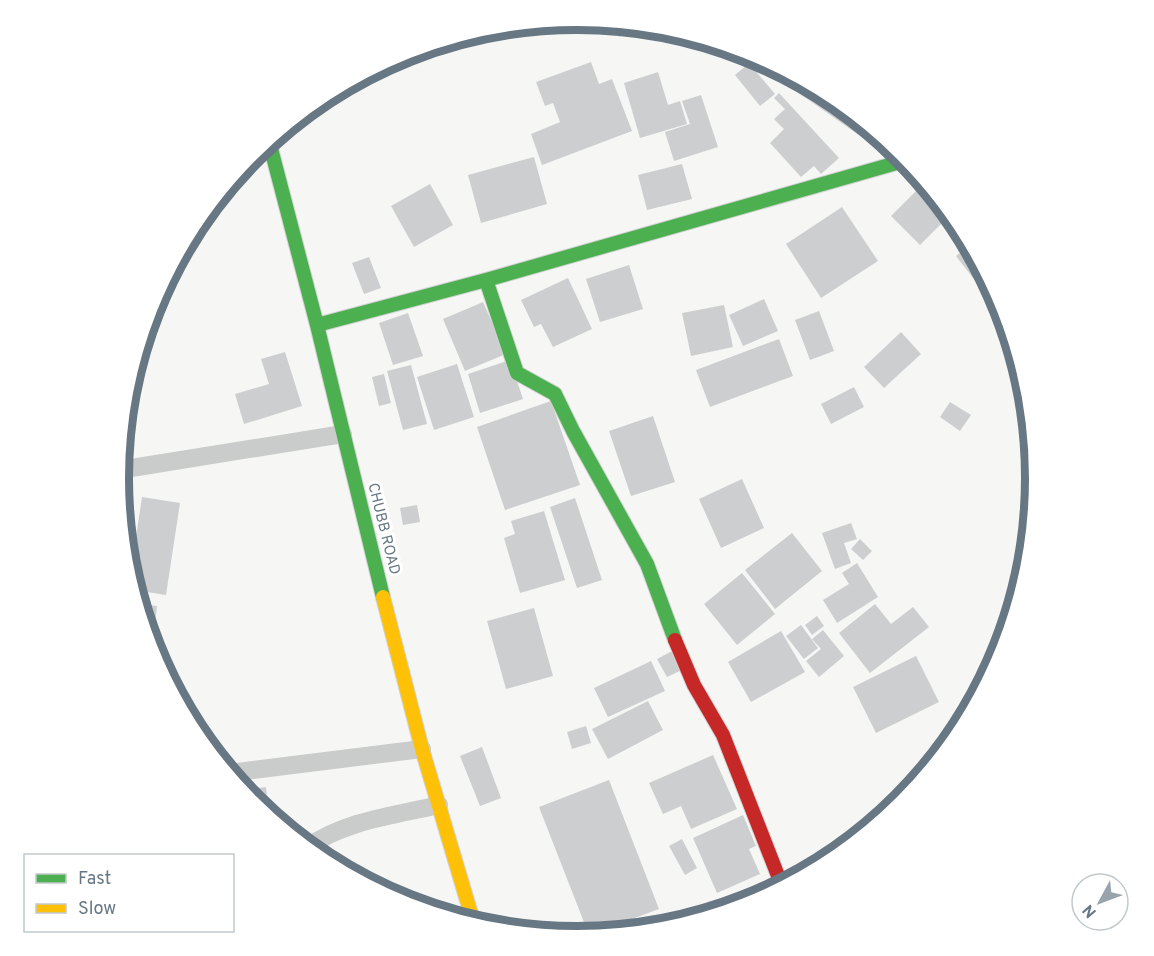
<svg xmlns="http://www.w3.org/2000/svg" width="1154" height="956" font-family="Overpass,sans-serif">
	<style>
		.building { fill: #cdcecf }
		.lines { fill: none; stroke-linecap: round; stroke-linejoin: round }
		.fast-casing { stroke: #d2d3d4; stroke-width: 16 }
		.slow-casing { stroke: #d2d3d4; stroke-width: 16 }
		.jam-casing { stroke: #d2d3d4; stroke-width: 16 }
		.street { stroke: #cacccc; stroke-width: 18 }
		.fast { stroke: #4caf50; stroke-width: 14 }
		.slow { stroke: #ffc107; stroke-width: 14 }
		.jam { stroke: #c62828; stroke-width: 14 }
		.labels { text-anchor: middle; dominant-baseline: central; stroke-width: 6; stroke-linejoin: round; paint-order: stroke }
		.street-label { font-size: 15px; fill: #677783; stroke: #fff }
		.rim { fill: none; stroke: #677783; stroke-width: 8 }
	</style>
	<rect width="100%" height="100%" fill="#f6f6f5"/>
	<path class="building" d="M603 22 629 25 620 37Z
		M591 62 599 84 612 79 632 131 542 165 531 134 560 122 553 103 545 106 536 82Z
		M749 63 775 94 760 106 735 75Z
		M658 72 668 105 680 101 687 124 640 138 624 83Z
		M779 93 839 158 821 174 814 166 801 177 770 143 784 129 774 119 785 109 774 98Z
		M701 95 718 147 674 161 665 132 690 124 682 101Z
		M534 157 547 204 481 223 468 175Z
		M682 164 692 199 647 210 638 175Z
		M430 184 453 225 414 247 391 206Z
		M917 190 946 219 920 245 891 216Z
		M842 207 878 261 821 298 786 244Z
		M970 245 983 270 973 278 956 256Z
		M369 257 381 288 364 294 352 263Z
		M629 265 643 309 600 322 586 279Z
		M568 278 592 329 553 347 541 324 534 327 521 300Z
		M764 299 778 331 743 346 729 315Z
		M483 302 506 354 465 371 443 319Z
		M724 305 733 347 691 356 682 313Z
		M819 311 834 351 810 360 795 320Z
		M408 313 423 356 393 365 379 323Z
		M901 332 921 354 884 388 864 367Z
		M779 339 793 376 710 407 696 370Z
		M285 352 302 406 244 424 235 394 269 384 261 359Z
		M510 360 523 399 480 413 468 374Z
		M457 364 474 417 434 430 417 377Z
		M411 365 427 424 403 430 387 371Z
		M384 374 391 403 379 406 372 377Z
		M854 387 864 407 831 424 821 404Z
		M551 401 580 485 505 510 477 427Z
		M950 402 971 415 960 431 940 417Z
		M653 416 675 482 631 496 609 431Z
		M742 479 764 528 721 548 699 499Z
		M142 497 180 503 166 595 134 590 130 577Z
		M575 498 602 580 577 588 550 507Z
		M417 505 420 522 403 525 400 508Z
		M544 511 565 580 520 593 504 538 515 534 511 521Z
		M851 523 857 539 844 543 851 563 835 569 822 533Z
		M792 533 822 571 775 609 745 570Z
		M860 539 872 551 863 560 851 549Z
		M857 563 878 597 837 623 823 600 849 584 842 573Z
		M742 573 775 614 737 645 704 604Z
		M138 604 157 606 152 650Z
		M875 604 891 624 913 607 929 627 870 673 839 633Z
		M534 608 553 676 506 689 487 621Z
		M817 616 824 626 812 635 805 625Z
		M801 625 818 648 804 659 786 636Z
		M823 630 844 656 819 677 806 661 821 649 812 639Z
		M781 631 805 672 751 702 728 662Z
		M676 649 686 668 667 677 657 659Z
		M916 656 939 702 876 733 853 687Z
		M651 661 665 691 608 717 594 688Z
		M648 701 663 730 608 759 592 729Z
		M586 726 591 743 572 749 567 732Z
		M482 747 501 798 480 806 460 756Z
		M713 755 737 809 691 829 681 806 663 814 649 783Z
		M609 780 659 909 589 935 539 807Z
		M266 787 269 816 253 802 243 790Z
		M743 815 756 846 749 849 760 874 717 893 693 838Z
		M682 839 697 868 685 875 669 846Z
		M775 879 779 887 752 902 723 910 720 903Z"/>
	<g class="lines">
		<g class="fast-casing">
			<path id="fast" d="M269 141 317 325 383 597
				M486 280 517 373 555 394 573 431 647 564 675 640
				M317 325 486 280 907 160"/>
		</g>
		<g class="slow-casing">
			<path id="slow" d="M383 597 422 749 474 924"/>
		</g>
		<g class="jam-casing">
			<path id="jam" d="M675 640 694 685 723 735 782 886"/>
		</g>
		<path class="street" d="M783 71 897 151
			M119 470 343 434
			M229 773 422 749
			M308 847C344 821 396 815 439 805"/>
		<use href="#fast" class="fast"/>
		<use href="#slow" class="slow"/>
		<use href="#jam" class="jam"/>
	</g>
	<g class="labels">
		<g class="street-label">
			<text transform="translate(383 529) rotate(76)">CHUBB ROAD</text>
		</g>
	</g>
	<path d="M0 0H1154V956H0ZM129 478a448 448 0 1 1 896 0a448 448 0 1 1-896 0Z" fill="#fff" fill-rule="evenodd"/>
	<path class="rim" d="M129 478a448 448 0 1 1 896 0a448 448 0 1 1-896 0Z"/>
	<rect x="24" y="854" width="210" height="78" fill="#ffffff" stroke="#c2c9cd" stroke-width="1.5"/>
	<rect x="36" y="874" width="30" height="9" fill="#4caf50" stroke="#c2c9cd" stroke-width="1.5"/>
	<text x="78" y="884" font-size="18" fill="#677783">Fast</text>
	<rect x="36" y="904" width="30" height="9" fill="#ffc107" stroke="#c2c9cd" stroke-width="1.5"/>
	<text x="78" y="914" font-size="18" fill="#677783">Slow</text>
	<g transform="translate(1100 902) rotate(229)"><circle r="28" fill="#ffffff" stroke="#c2c9cd" stroke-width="1.5"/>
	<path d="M0-4.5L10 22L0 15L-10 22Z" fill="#99a3ab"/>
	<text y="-9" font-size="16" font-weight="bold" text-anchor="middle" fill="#677783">N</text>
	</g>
</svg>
